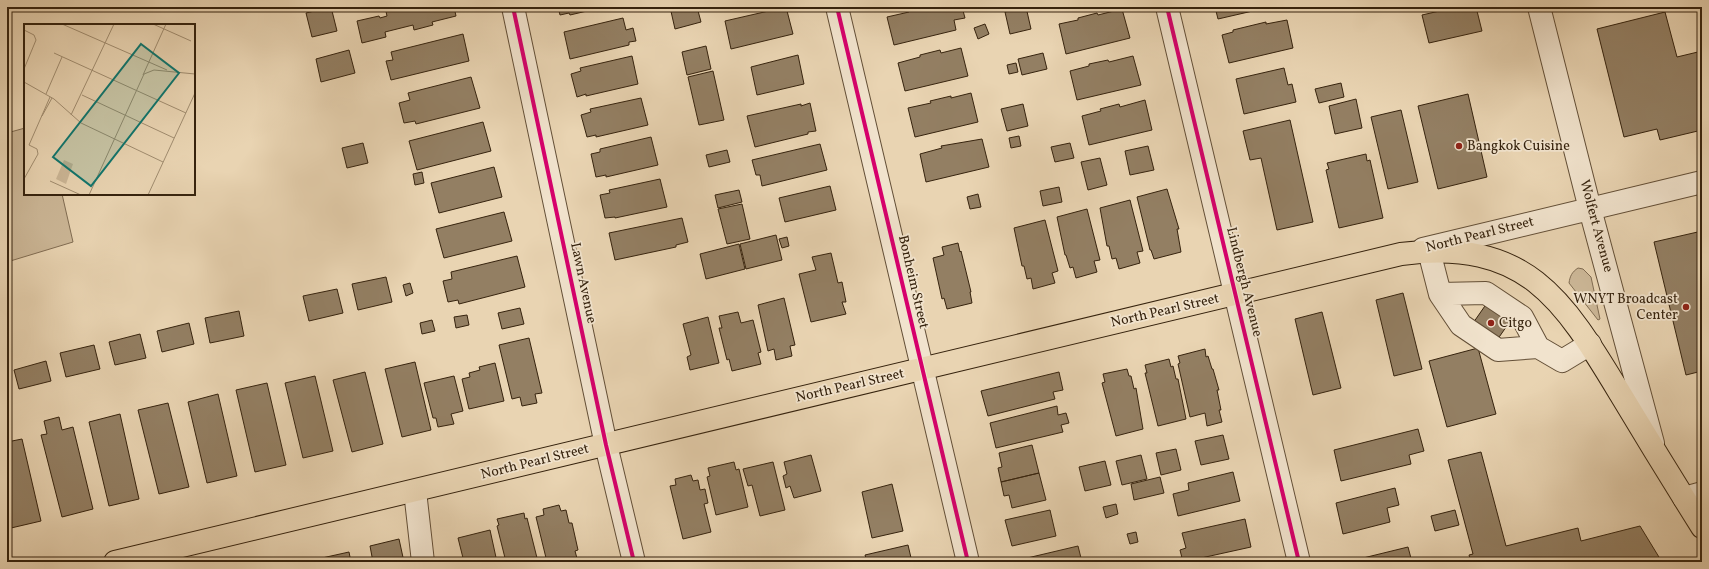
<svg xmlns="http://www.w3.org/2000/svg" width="1709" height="569" font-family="Vollkorn,serif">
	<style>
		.green { fill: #cbb696; stroke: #806c52 }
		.building { fill: #937f63; stroke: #36230e }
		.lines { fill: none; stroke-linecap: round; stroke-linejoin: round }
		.minor-casing { stroke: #634f37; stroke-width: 24 }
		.major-casing { stroke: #36230e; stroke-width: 24 }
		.minor { stroke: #f1e3cd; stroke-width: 22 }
		.major { stroke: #e9d4b2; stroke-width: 22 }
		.cycleway-casing { stroke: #f1e3cd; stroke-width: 6 }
		.cycleway { stroke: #d6006c; stroke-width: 4 }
		.poi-dot { fill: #8f2418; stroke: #f1e3cd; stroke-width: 1.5 }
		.labels { text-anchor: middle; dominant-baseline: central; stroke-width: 3.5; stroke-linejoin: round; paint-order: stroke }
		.poi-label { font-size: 14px; fill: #36230e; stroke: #f1e3cd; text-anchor: start }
		.street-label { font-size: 14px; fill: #36230e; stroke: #f1e3cd }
		.inset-road { fill: none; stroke: #a18d70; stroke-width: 1 }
		.view { fill: #0f766e; fill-opacity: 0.15; stroke: #0f766e; stroke-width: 2 }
		.inset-edge { fill: none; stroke: #36230e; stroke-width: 2 }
	</style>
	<rect width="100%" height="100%" fill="#e9d4b2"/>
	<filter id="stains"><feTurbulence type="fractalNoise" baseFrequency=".005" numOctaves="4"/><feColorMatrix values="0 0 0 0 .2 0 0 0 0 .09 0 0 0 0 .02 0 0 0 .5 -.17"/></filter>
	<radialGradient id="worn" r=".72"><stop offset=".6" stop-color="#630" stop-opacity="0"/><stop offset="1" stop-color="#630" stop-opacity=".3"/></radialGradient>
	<path class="green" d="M25 128V194H62L73 242 7 262V133Z
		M1578 268 1583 269 1591 277 1600 319 1598 320 1569 283C1570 276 1572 272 1578 268Z"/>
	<path class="building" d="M331 7 337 31 312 37 306 13Z
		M385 7H454L456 16 432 22 433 25 414 30 413 25 385 32 386 37 362 43 357 21 379 16 380 18 387 16Z
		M558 7H604L570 15 569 13 560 15Z
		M670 7H697L701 22 675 29Z
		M786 7 793 34 731 49 725 21Z
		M918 7H962L965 18 954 20 956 30 894 45 887 17 909 12 908 9Z
		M1026 7 1031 29 1010 34 1005 12Z
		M1215 7H1270L1218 19Z
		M1457 7H1476L1482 31 1429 43 1422 15Z
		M1122 9 1130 38 1066 54 1059 24 1078 20V18L1097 13 1098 15Z
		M1665 12 1677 57 1702 51V130L1660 140 1657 129 1624 137 1597 29Z
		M623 18 626 30 633 28 636 41 629 42V45L570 59 564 32Z
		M1287 20 1293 48 1229 63 1222 35 1233 32V30L1266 22V24Z
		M985 24 989 34 978 39 974 28Z
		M463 34 469 61 391 80 386 61 393 60 391 52Z
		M706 46 711 69 687 75 682 52Z
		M961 48 968 76 905 91 898 63 920 57V55L940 50 941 53Z
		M349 50 355 73 321 82 316 59Z
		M1043 53 1047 69 1022 75 1018 59Z
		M798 55 804 84 757 95 751 67Z
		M632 56 638 84 586 96V94L577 97 571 74 581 71 580 68Z
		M1133 56 1141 85 1077 100 1070 71 1089 66V64L1108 60 1109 62Z
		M1016 63 1018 72 1009 74 1007 65Z
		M1284 68 1288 85 1292 84 1296 102 1244 114 1236 79Z
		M713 71 724 120 699 125 688 77Z
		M471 77 480 108 416 124 415 121 404 123 399 103 410 100 408 93Z
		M1341 83 1344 97 1319 103 1315 89Z
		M971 93 978 122 915 137 908 108 931 103 930 101 951 96V98Z
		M1468 94 1487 177 1438 189 1418 106Z
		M641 98 648 125 596 137V135L587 137 581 115 591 112 590 109Z
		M1356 99 1362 128 1335 134 1329 106Z
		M1145 100 1152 130 1089 145 1082 116 1101 111 1100 109 1119 104 1120 107Z
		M810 103 816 131 808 132V134L755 147 747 116 801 104V106Z
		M1023 104 1028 126 1007 131 1001 109Z
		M1401 110 1418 182 1388 189 1371 117Z
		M1290 120 1313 222 1277 230 1261 158 1250 160 1243 131Z
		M483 122 491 151 417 170 409 141Z
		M1019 136 1021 146 1011 148 1009 138Z
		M651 137 658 165 606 177V175L596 177 591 154 600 152V149Z
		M982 139 989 167 926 182 920 154 942 148 941 146Z
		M363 143 368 163 347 168 342 148Z
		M1070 143 1074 158 1055 162 1051 147Z
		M820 144 827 170 762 186 760 175H756L752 160Z
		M1148 146 1154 170 1130 175 1125 151Z
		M727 150 730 162 709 167 706 155Z
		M1366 154 1367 161 1370 160 1383 218 1339 228 1326 170 1329 169 1327 163Z
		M1100 158 1107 185 1088 190 1081 162Z
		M494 167 502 197 439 213 431 183Z
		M422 172 424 183 415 185 413 174Z
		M660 179 667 207 615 218V217L605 218 600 195 610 193 609 190Z
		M830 186 836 210 785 222 779 198Z
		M1059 187 1062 202 1043 206 1040 191Z
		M1167 189 1179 229H1177L1181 252 1154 259 1151 250H1150L1137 197Z
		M739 190 742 202 718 208 715 195Z
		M978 194 981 207 970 209 967 197Z
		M1130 200 1143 251 1137 252 1140 263 1119 269 1116 258 1112 259 1109 246H1107L1100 208Z
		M742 204 750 239 727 244 718 209Z
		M1087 209 1100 260 1094 261 1097 272 1076 278 1073 267 1070 268 1066 255H1065L1057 217Z
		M504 212 512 241 444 258 436 229Z
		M682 218 688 242 676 245V247L615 260 609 233Z
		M1045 220 1058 271 1052 273 1055 283 1033 289 1031 278 1027 279 1024 266H1022L1014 228Z
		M1702 231V371L1686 375 1654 242Z
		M776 235 782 260 746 269 740 244Z
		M787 237 789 246 782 248 779 239Z
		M958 243 960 252 961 251 971 292H970L972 303 947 309 944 298 942 299 933 258 944 255 942 247Z
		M739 244 745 269 706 279 700 254Z
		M831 253 838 283 842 282 846 302H842L846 314 811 322 799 274 816 270 812 257Z
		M517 256 525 287 459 304 458 300 448 302 443 281 452 279 451 272Z
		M386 277 392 302 358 310 352 284Z
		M410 283 413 293 406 296 403 285Z
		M337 289 343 313 309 321 303 296Z
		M1403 293 1422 369 1394 376 1376 300Z
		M784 298 795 345 790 346 792 356 776 360 774 349 768 351 758 305Z
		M1487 303 1511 320 1495 343 1471 326Z
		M520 308 524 324 502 329 498 313Z
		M239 311 244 336 210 343 205 318Z
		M738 312 741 323 753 320 761 352 758 353 761 364 732 371 729 359 727 360 719 328H722L719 316Z
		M1322 312 1341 388 1313 395 1295 319Z
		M467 315 469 325 456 328 454 317Z
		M708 317 719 363 690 370 687 357 691 355 683 324Z
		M432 320 435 331 422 334 420 323Z
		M189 323 194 344 162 352 157 331Z
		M140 334 146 358 115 365 109 342Z
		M529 338 542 393 535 394 537 403 522 406 520 397 512 399 499 345Z
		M94 345 100 369 66 377 60 353Z
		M1478 348 1496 414 1447 427 1429 361Z
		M1205 349 1206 357 1208 356 1212 369H1213L1219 390H1217L1221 410H1219L1222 422 1207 426 1205 413 1190 417 1178 364 1180 363 1178 356Z
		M1169 359 1171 367 1173 366 1176 379H1178L1186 419 1158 426 1145 373H1147L1145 365Z
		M46 361 51 381 19 389 14 370Z
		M415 362 431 430 402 437 385 369Z
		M495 363 504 401 469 409 462 379 470 377 469 373 480 370 479 367Z
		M1127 369 1129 376H1131L1134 389 1136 388 1143 429 1116 436 1102 383 1105 382 1103 374Z
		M365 372 383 444 352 452 333 380Z
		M1059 372 1063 390 1053 392 1055 399 988 416 981 391Z
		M315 376 333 451 303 458 285 383Z
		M454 376 463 411 451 414 454 424 438 427 436 418H433L424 383Z
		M267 383 286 465 255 472 236 390Z
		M218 394 237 476 207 483 188 402Z
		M168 403 189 487 159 494 138 410Z
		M1057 406 1058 415 1066 413 1069 423 1061 425 1063 432 996 448 990 423Z
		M120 414 139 499 109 506 89 422Z
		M59 417 62 430 73 427 93 509 62 517 41 435 47 434 44 421Z
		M1418 429 1424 451 1409 455 1411 464 1341 481 1334 450Z
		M1223 435 1229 459 1201 465 1195 441Z
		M22 439 41 521 11 528 7 512V442Z
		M1032 445 1039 473 1001 482 998 468 1002 467 999 453Z
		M1176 449 1181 470 1161 475 1156 453Z
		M1481 452 1506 546 1578 528 1581 541 1640 526 1662 562H1471L1469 555 1473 554 1448 460Z
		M811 455 821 491 794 498 790 486 786 488 783 476 787 474 784 462Z
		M1141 455 1147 479 1122 485 1116 461Z
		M1105 461 1111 485 1085 491 1079 467Z
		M734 462 736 470 739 469 748 507 716 515 707 477 710 476 708 468Z
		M773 462 785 510 760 516 752 485 748 486 743 469Z
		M1233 472 1240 501 1178 516 1173 494 1189 490 1188 483Z
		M1039 473 1046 500 1012 508 1009 495 1004 496 1001 482Z
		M691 475 693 481 698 480 700 490 705 489 708 503 704 504 711 532 683 539 670 486 676 485 675 479Z
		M1160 477 1164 493 1134 500 1131 484Z
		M892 484 903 531 872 538 862 492Z
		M1395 488 1399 505 1387 508 1390 522 1343 534 1336 503Z
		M1116 504 1118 514 1106 518 1103 507Z
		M559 505 561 511 566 510 569 523H572L578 550 575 551 578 562H547L536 517 544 515 543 509Z
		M1050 510 1056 536 1012 546 1005 520Z
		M1455 510 1459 525 1435 531 1431 516Z
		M524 513 525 519 527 518 537 558 534 559 535 562H506L497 526 499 525 497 519Z
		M1245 519 1251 547 1183 562 1180 550 1186 548 1182 533Z
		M490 530 497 562H464L458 538Z
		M1136 532 1138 542 1130 544 1127 534Z
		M399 539 404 562H373L370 546Z
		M908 545 912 562H867L865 555Z
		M1078 546 1082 562H1024L1023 559Z
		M1408 547 1412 562H1354L1355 560Z
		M349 552 351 562H322V558Z"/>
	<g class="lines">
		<g class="minor-casing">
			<path id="minor" d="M513 7 606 445 634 562
				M837 7 968 562
				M1167 7 1299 562
				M1539 7 1590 209 1653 443
				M1423 249 1702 182
				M1429 251 1440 294 1486 293 1522 317 1538 347 1498 350 1461 325 1440 294
				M1538 347 1562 361 1590 344
				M415 491 423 562
				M1684 498 1702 493"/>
		</g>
		<g class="major-casing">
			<path id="major" d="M115 562 1401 254C1527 238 1563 299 1621 395 1648 440 1675 484 1702 527"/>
		</g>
		<use href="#minor" class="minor"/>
		<use href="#major" class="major"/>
		<g class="cycleway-casing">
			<path id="cycleway" d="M513 7 606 445 634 562
				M837 7 968 562
				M1167 7 1299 562"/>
		</g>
		<use href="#cycleway" class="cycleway"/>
	</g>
	<g class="poi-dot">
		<circle cx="1459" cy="146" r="4"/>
		<circle cx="1686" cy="307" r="4"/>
		<circle cx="1491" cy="323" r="4"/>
	</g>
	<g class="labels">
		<g class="poi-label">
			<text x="1467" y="146">Bangkok Cuisine</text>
			<text x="1678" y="299" text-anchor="end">WNYT Broadcast<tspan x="1678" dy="16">Center</tspan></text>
			<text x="1499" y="323">Citgo</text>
		</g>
		<g class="street-label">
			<text transform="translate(1596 226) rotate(75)">Wolfert Avenue</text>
			<text transform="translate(1480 235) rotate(-14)">North Pearl Street</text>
			<text transform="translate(913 282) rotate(77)">Bonheim Street</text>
			<text transform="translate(1244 282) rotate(76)">Lindbergh Avenue</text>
			<text transform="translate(583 283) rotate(78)">Lawn Avenue</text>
			<text transform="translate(1165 311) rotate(-13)">North Pearl Street</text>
			<text transform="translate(850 386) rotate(-13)">North Pearl Street</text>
			<text transform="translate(535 462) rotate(-14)">North Pearl Street</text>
		</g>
	</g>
	<g transform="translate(24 24)">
		<rect width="171" height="171" fill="#e9d4b2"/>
		<path d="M40 136 49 140 42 160 32 155Z" fill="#cbb696"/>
		<path class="inset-road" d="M38 0 143 46M129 0 167 17M0 6 10 11 12 16 0 45M30 29 162 89M119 51 142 0M0 58 30 75 57 99 139 138M22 70 38 33M58 71 150 114M47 91 90 0M18 92 28 74M0 155 14 130 13 125 5 121 26 73M26 157 57 171M65 171 120 50 130 46 171 50M124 171 171 69"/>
		<path class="view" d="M117 20 155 49 67 162 29 133Z"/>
		<rect width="171" height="171" class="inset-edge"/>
	</g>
	<rect width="1709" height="569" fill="none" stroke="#e9d4b2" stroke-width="24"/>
	<rect x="8" y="8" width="1693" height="553" fill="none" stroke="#36230e" stroke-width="2"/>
	<rect x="12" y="12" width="1685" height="545" fill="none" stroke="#36230e"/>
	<rect width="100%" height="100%" filter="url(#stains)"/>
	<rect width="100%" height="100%" fill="url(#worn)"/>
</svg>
